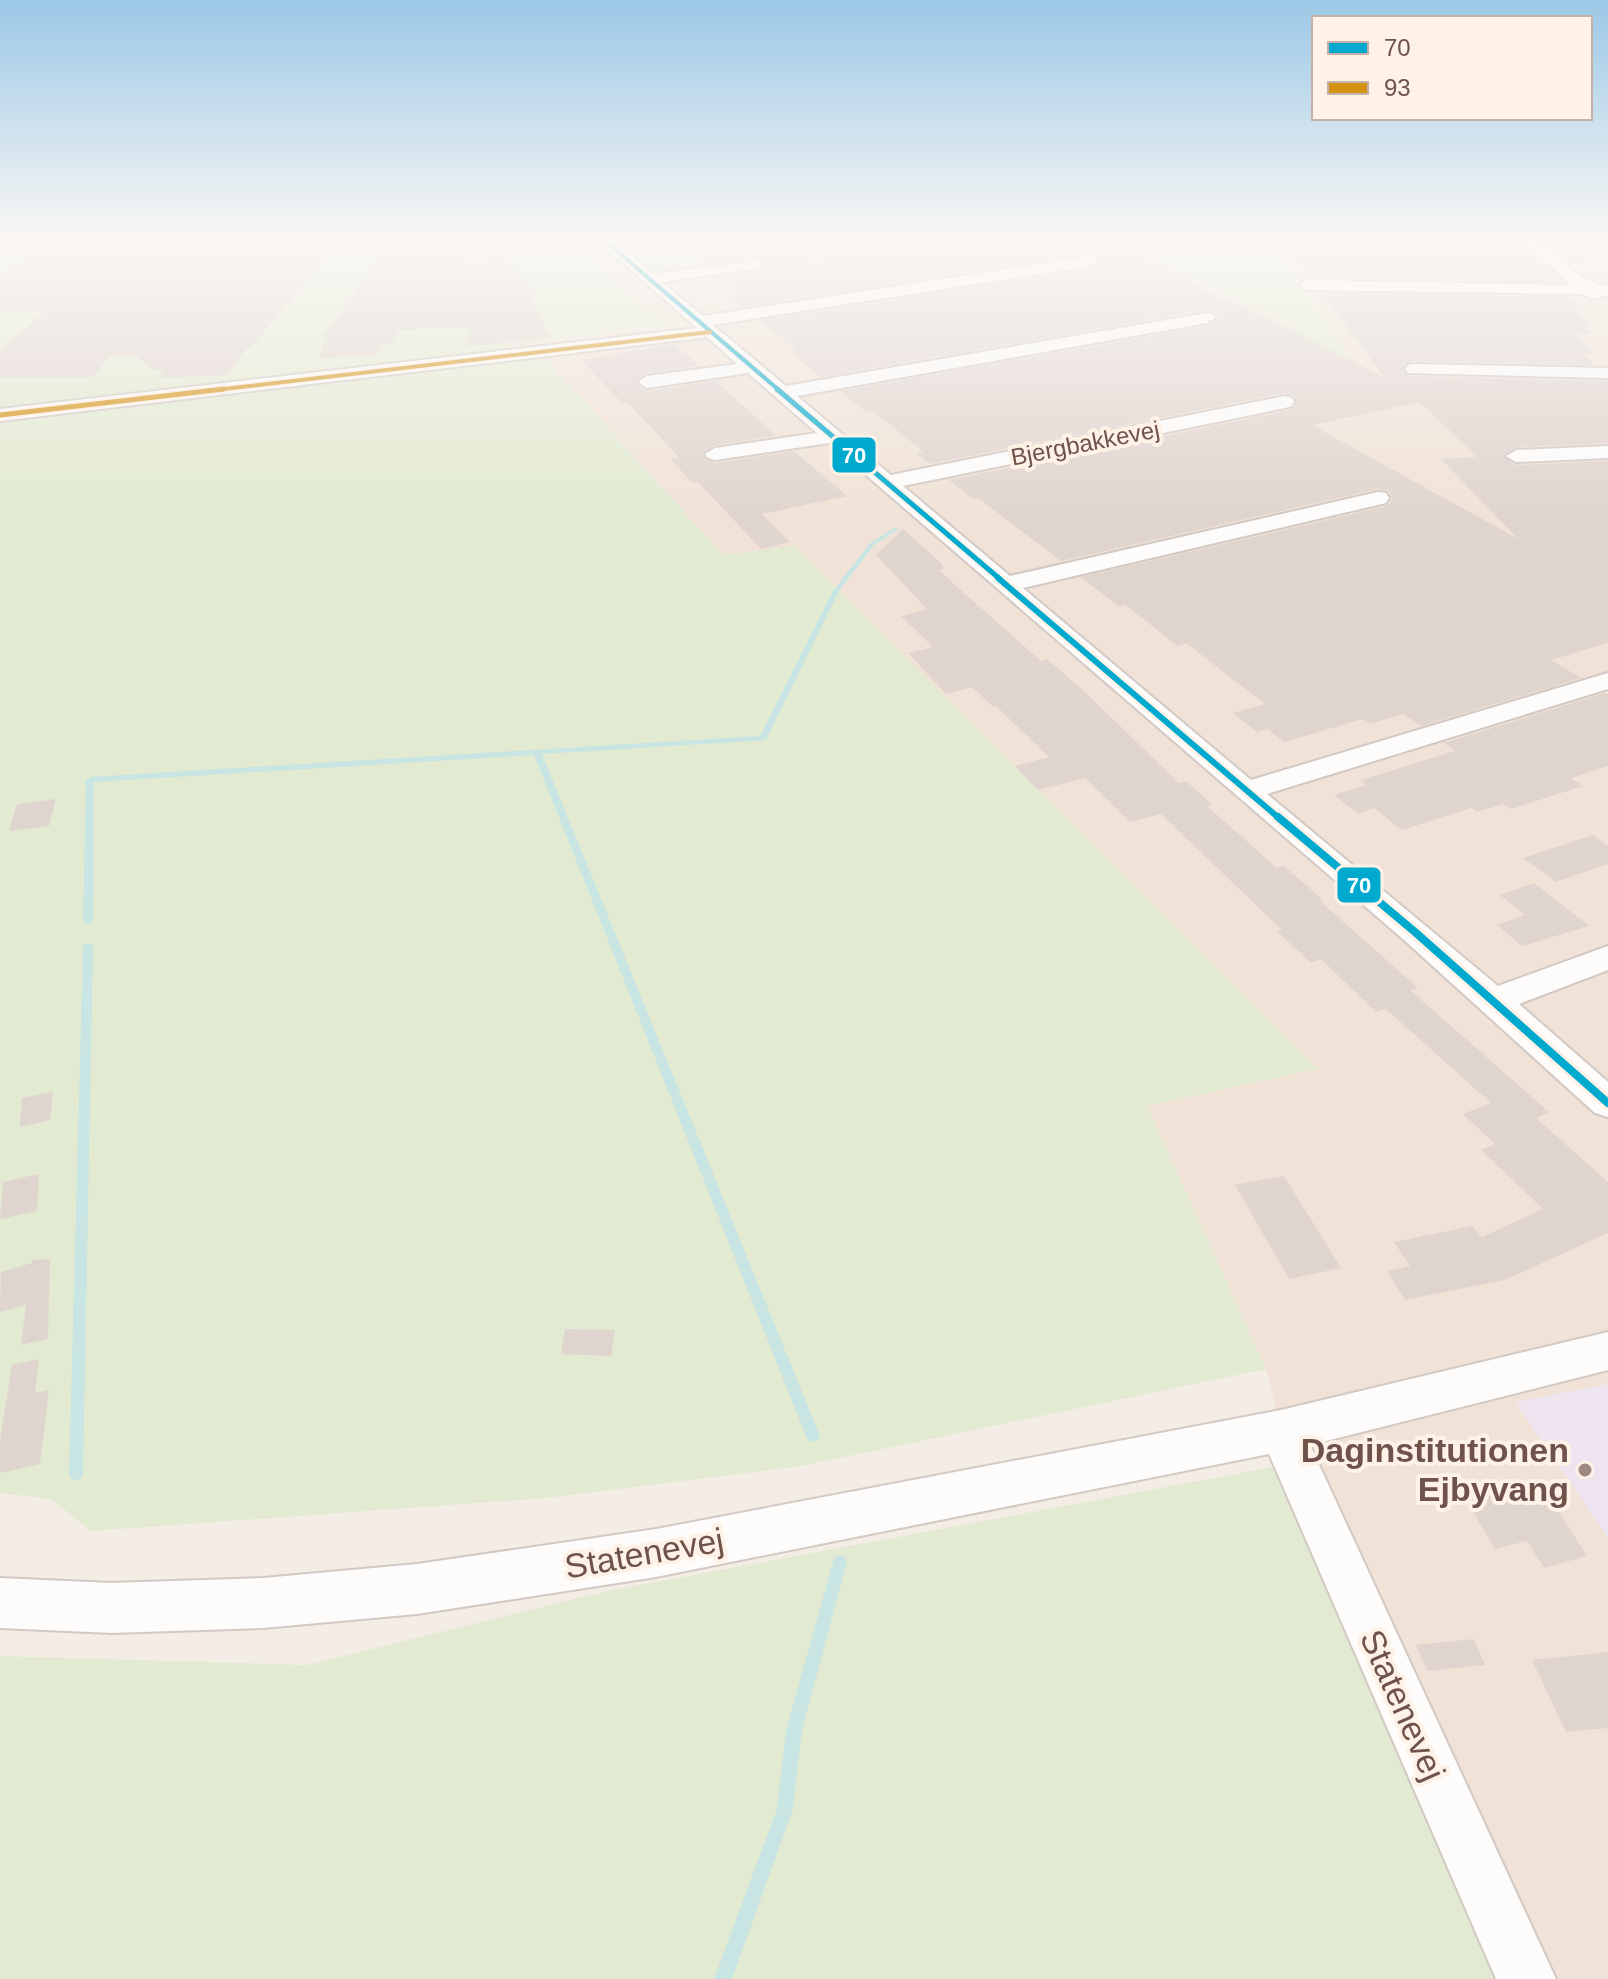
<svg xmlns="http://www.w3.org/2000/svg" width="1608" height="1979" font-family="Arial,sans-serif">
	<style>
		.residential { fill: #f0e2d6 }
		.education { fill: #eee4ef }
		.green { fill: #e2ead1 }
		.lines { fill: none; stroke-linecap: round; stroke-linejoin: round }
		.stream { fill: #c9e5e3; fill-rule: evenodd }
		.building { fill: #e0d4ce; fill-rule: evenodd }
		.minor-casing { stroke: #d2c9c4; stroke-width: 4 }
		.minor { fill: #fdfcfb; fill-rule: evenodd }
		.bus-1-far3-casing { stroke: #fef1e5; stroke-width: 7 }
		.bus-1-far2-casing { stroke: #fef1e5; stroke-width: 9 }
		.bus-1-far1-casing { stroke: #fef1e5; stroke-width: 11 }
		.bus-1-casing { stroke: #fef1e5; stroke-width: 14 }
		.bus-2-far1-casing { stroke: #fef1e5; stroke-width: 7 }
		.bus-2-casing { stroke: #fef1e5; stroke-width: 9 }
		.bus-1-far3 { stroke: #00a9ce; stroke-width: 4 }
		.bus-1-far2 { stroke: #00a9ce; stroke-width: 5 }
		.bus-1-far1 { stroke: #00a9ce; stroke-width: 6 }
		.bus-1 { stroke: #00a9ce; stroke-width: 8 }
		.bus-2-far1 { stroke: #d59112; stroke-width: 4 }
		.bus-2 { stroke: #d59112; stroke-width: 5 }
		.poi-dot { fill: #9e8880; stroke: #fef1e5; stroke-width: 3 }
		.labels { text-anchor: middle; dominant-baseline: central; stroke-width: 8; stroke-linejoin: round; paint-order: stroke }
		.far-street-label { font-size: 24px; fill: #6f5249; stroke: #fef1e5 }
		.near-poi-label { font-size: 34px; font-weight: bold; fill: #6f5249; stroke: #fef1e5; text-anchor: end }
		.near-street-label { font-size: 34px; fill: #6f5249; stroke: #fef1e5 }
		.line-badge { stroke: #fef1e5; stroke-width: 3 }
		.badge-label { font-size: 22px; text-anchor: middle; font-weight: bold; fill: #fff }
	</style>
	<rect width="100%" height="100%" fill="#f4ede6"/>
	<path class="residential" d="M919 239H1109L1292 326 1328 323 1272 239H1608V1979H1502L1290 1464 1266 1369 1147 1105 1316 1069 723 555 547 360 507 345 667 326 578 246 622 245 656 275 697 245Z"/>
	<path class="education" d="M1608 1384V1538L1515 1402Z"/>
	<path class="green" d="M0 239H587L596 246H579L668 326 509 345 546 359 723 555 794 546 1317 1069 1147 1106 1266 1369 801 1466 546 1498 91 1531 51 1499 0 1493Z
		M616 239H919L697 245V269L655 275Z
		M1109 239H1272L1365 382 1344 380 1292 326Z
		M1290 1464 1502 1979H0V1656L307 1665 608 1591Z"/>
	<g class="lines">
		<path class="stream" d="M894 528 899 529 874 545 839 591 766 740 542 754 820 1436 818 1440 813 1442 808 1440 806 1436 534 755 94 782 93 921 88 924 83 921 86 780 90 777 760 736 833 591 870 543Z
			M88 943 93 946 83 1474 81 1479 76 1480 71 1479 69 1474 83 946Z
			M840 1555 845 1557 847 1562 802 1730 793 1809 732 1979H714L777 1809 786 1730 833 1562 835 1557Z"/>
	</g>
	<path class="building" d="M129 239H214L201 253 331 252 251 347H248L227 375 158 378 163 369H152L136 356H109L94 377 0 378V351L44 312 0 311V279L34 254 114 255Z
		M909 239H1104L1233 305 1238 304 1384 377 1322 293 1568 297 1580 306H1576L1580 310 1573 309 1591 326H1583L1592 334H1575L1596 355 1584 354 1595 365 1414 361 1406 363 1402 369 1408 376 1608 381V443L1516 447 1503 455 1516 465 1608 461V643L1551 660 1581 678 1421 726 1404 714 1370 724 1363 719 1284 742 1268 729 1257 732 1233 713 1265 704 1186 643 1178 646 1125 605 1118 606 1081 577 1387 506 1392 500 1389 491 1377 489 1061 561 978 498 973 499 949 480 1286 411 1295 407V397L1284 393 930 464 916 453 924 452 874 412 867 413 840 391 1208 326 1218 319 1216 313 1206 310 821 377 789 352 797 350 759 321 1091 269 1102 260 1091 253 741 307 729 295 742 293 738 290 741 289 723 276 753 272 763 267V262L758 258 707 264 683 247H801L803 259H826L919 245ZM1420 402 1477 457 1441 459 1518 539 1312 425Z
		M1293 239H1517L1556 276 1548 280 1551 282 1310 277 1290 251H1301Z
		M1537 239H1580L1597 254 1574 266Z
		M495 248 539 297 531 299 552 338 464 347 473 327H418L416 330H400L392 344H382L374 356 318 358 327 336H324L384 252 445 249 465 260H487Z
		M675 344 699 366 647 373 636 380V384L647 391 716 381 776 436 715 445 702 453 706 460 715 463 794 451 847 496 762 514 790 542 761 549 698 482 693 483 670 459 679 457 627 402 622 403 581 360Z
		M903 529 941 563 944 568 939 570 964 593 1041 661 1047 659 1087 694 1179 783 1186 781 1212 804 1207 806 1277 868 1284 866 1323 900 1320 901 1418 988 1410 990 1549 1112 1536 1118 1608 1182V1233L1505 1280 1405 1300 1387 1271 1410 1266 1394 1242 1472 1226 1482 1237 1543 1209 1481 1150 1495 1144 1463 1114 1491 1103 1386 1009 1376 1012 1321 959 1311 963 1277 931 1282 930 1161 814 1130 822 1085 778 1038 790 1015 766 1049 757 996 706 993 707 972 687 946 694 908 653 933 647 901 616 927 609 876 555Z
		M1605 693 1608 695V766L1571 778 1583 786 1511 809 1503 804 1477 812 1471 808 1402 830 1374 808 1358 814 1334 795 1366 785 1361 780 1455 751 1444 743Z
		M56 799 49 826 9 831 17 804Z
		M1593 835 1608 846V864L1556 882 1523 858Z
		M1534 883 1589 926 1522 946 1497 925 1525 915 1500 895Z
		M53 1092 50 1120 20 1127 22 1098Z
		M39 1174 37 1211 0 1219 3 1182Z
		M1284 1176 1341 1268 1289 1279 1235 1185Z
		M50 1259 48 1339 21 1345 26 1305 0 1312 1 1272 32 1263V1260Z
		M565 1329 615 1330 611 1356 561 1354Z
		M39 1359 35 1393 49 1390 40 1464 0 1473V1440L12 1365Z
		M1542 1485 1587 1556 1544 1568 1527 1541 1495 1549 1466 1500Z
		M1474 1639 1485 1665 1427 1671 1416 1645Z
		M1608 1652V1728L1566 1732 1532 1660Z"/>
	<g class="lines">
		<g class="minor-casing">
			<path id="minor" d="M596 239H612L653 274 758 261 761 264 753 269 662 282 703 316 1091 256 1099 261 1091 266 713 325 786 386 1207 313 1213 314 1215 318 1207 323 797 396 891 475 1285 396 1292 398 1294 402 1292 406 1285 408 903 486 1010 576 1378 492 1386 493 1389 498 1386 503 1023 588 1251 780 1608 673V689L1267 794 1498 986 1608 946V970L1519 1004 1608 1082V1117L1595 1113 1404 940 829 443 715 460 708 458 705 454 715 448 817 433 748 373 647 388 638 382 647 376 737 364 707 337 0 421V409L697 328Z
				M1520 239C1558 239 1570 285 1608 285V295L1592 299 1583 294 1307 290 1299 285 1307 280 1571 285Z
				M1414 364 1608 368V378L1408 373 1405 369 1408 365Z
				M1608 446V458L1516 462 1506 456 1516 450Z
				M1608 1332V1370L1310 1445 1556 1979H1496L1269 1454 656 1577 417 1614 263 1628 112 1633 0 1628V1578L112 1583 263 1578 417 1564 656 1529 1281 1410Z"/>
		</g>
		<use href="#minor" class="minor"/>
		<g class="bus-1-far3-casing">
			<path id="bus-1-far3" d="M603 239 780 391"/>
		</g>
		<g class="bus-1-far2-casing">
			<path id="bus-1-far2" d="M777 389 1001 580"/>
		</g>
		<g class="bus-1-far1-casing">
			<path id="bus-1-far1" d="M998 578 1280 819"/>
		</g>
		<g class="bus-1-casing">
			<path id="bus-1" d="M1278 817 1415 932 1608 1103"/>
		</g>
		<g class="bus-2-far1-casing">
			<path id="bus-2-far1" d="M207 391 710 332"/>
		</g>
		<g class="bus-2-casing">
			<path id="bus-2" d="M0 415 224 389"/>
		</g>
		<use href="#bus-1-far3" class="bus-1-far3"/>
		<use href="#bus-1-far2" class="bus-1-far2"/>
		<use href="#bus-1-far1" class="bus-1-far1"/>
		<use href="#bus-1" class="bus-1"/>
		<use href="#bus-2-far1" class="bus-2-far1"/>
		<use href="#bus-2" class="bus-2"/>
	</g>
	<linearGradient id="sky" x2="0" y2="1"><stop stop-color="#9bc8e6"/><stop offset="0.46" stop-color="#faf7f4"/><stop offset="1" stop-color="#faf7f4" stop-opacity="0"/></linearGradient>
	<rect width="1608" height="517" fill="url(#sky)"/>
	<circle class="poi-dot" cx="1585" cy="1470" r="8"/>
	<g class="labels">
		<g class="far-street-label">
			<text transform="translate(1085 443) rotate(-11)">Bjergbakkevej</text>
		</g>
		<g class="near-poi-label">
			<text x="1569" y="1450">Daginstitutionen<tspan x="1569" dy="39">Ejbyvang</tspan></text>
		</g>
		<g class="near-street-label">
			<text transform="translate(644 1553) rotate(-10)">Statenevej</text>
			<text transform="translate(1403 1705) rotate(66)">Statenevej</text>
		</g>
	</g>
	<g class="line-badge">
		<rect x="831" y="436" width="46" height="38" rx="8" fill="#00a9ce"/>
		<rect x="1336" y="866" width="46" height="38" rx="8" fill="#00a9ce"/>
	</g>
	<g class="badge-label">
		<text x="854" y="463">70</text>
		<text x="1359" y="893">70</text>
	</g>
	<rect x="1312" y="16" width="280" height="104" fill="#fef1e5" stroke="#c5b1a7" stroke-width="2"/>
	<rect x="1328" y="42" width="40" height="12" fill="#00a9ce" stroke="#c5b1a7" stroke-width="2"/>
	<text x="1384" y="56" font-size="24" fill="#6f5249">70</text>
	<rect x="1328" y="82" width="40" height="12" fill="#d59112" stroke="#c5b1a7" stroke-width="2"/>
	<text x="1384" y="96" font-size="24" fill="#6f5249">93</text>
</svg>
